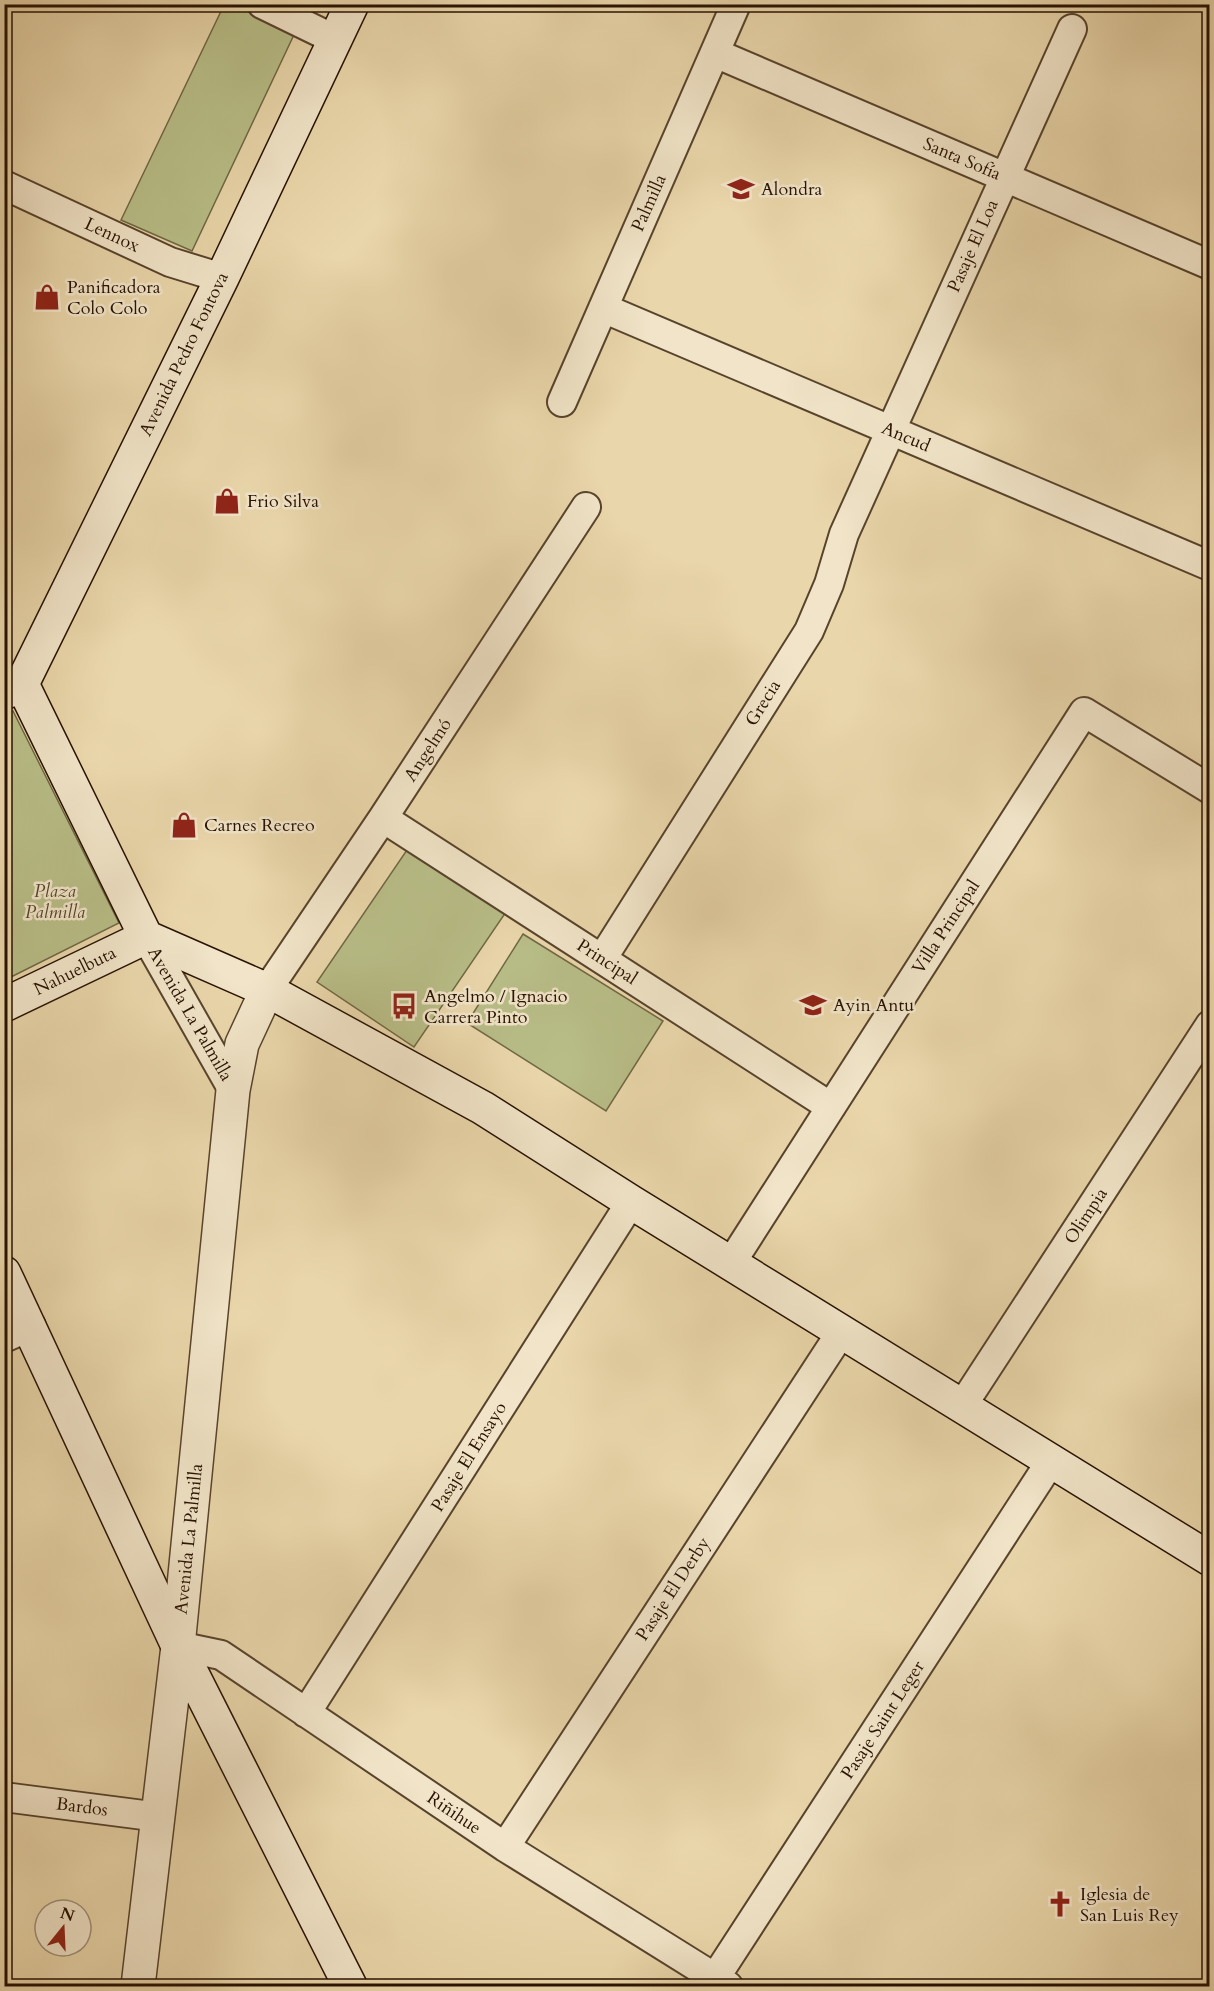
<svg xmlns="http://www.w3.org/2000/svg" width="1214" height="1991" font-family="Cardo,serif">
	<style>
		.green { fill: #b8bd87; stroke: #706844; stroke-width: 1.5 }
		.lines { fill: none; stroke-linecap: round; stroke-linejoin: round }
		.minor-casing { stroke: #58432c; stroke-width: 32 }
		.tertiary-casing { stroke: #58432c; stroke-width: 36 }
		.secondary-casing { stroke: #281202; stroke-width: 36 }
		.minor { stroke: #f1e4c8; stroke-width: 28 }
		.tertiary { stroke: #f1e4c8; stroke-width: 33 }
		.secondary { stroke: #f1e4c8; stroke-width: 33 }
		.labels { text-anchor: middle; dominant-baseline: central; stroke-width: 5; stroke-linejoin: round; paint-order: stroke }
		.street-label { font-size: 18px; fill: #281202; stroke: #f1e4c8 }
		.poi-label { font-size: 18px; fill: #281202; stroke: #f1e4c8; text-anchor: start }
		.park-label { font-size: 18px; font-style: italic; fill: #53452a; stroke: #f1e4c8 }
	</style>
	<rect width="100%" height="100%" fill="#e9d6aa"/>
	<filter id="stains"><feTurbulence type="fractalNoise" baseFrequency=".00333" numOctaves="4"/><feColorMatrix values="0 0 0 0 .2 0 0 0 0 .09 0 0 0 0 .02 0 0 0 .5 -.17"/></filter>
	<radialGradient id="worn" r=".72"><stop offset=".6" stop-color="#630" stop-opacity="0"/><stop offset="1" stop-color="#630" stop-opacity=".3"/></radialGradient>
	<path class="green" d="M224 5H308L192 251 121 220Z
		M13 711 119 923 5 980 4 715Z
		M409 847 506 912 414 1047 317 982Z
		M523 934 663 1021 606 1111 467 1023Z"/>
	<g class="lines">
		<g class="minor-casing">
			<path id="minor" d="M262 4 336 40
				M715 53 1210 265
				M4 185 170 262 222 278
				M603 308 1210 566
				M562 402 736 4
				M383 818 831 1107
				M146 937 233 1090
				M602 959 809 631 829 584 844 534 1072 29
				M267 990 383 818 586 507
				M731 1263 1084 712 1210 789
				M4 1338 31 1326
				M962 1406 1210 1025
				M178 1646 221 1655 505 1847 728 1986
				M306 1713 631 1202
				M4 1797 159 1817
				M505 1847 842 1331
				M715 1978 1051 1461"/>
		</g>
		<g class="tertiary-casing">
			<path id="tertiary" d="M138 1986 178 1646 233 1090 242 1044 267 990"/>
		</g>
		<g class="secondary-casing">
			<path id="secondary" d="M22 684 146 937 267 990 483 1108 631 1202 1210 1559
				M4 693 22 684 222 278 352 4
				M4 1005 146 937
				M4 1273 178 1646 350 1986"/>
		</g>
		<use href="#minor" class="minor"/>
		<use href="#tertiary" class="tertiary"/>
		<use href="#secondary" class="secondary"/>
	</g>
	<defs>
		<g id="school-bare" transform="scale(2.07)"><path d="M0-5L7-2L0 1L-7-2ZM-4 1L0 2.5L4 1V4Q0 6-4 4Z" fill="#8f2418" stroke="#f1e4c8" stroke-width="2.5" paint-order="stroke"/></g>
		<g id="shop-bare" transform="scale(2.07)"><path d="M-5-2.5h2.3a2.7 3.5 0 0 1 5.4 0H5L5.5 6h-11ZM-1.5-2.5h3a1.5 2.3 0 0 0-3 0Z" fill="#8f2418" stroke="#f1e4c8" stroke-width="2.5" paint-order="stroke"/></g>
		<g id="bus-bare" transform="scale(2.07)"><path d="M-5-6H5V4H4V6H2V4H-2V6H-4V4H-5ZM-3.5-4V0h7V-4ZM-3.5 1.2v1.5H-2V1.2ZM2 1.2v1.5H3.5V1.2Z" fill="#8f2418" stroke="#f1e4c8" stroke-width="2.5" paint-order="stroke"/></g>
		<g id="church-bare" transform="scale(2.07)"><path d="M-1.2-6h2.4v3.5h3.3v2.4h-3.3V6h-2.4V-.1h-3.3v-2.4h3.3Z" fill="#8f2418" stroke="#f1e4c8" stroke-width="2.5" paint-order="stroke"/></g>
	</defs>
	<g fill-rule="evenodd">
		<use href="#school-bare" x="741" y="189"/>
		<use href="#shop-bare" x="47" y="297"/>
		<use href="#shop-bare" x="227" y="501"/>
		<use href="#shop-bare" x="184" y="825"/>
		<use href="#school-bare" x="813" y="1005"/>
		<use href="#bus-bare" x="404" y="1006"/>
		<use href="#church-bare" x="1060" y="1904"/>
	</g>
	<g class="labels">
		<g class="street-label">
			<text transform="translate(962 159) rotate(23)">Santa Sofía</text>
			<text transform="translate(649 203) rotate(-66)">Palmilla</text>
			<text transform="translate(112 235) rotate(25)">Lennox</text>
			<text transform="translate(973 246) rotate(-66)">Pasaje El Loa</text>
			<text transform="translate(184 354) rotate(-64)">Avenida Pedro Fontova</text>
			<text transform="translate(906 437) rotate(23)">Ancud</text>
			<text transform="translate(763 703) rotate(-58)">Grecia</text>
			<text transform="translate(428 750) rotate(-57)">Angelmó</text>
			<text transform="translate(946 927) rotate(-57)">Villa Principal</text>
			<text transform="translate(607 962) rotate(33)">Principal</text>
			<text transform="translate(75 971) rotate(-26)">Nahuelbuta</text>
			<text transform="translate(190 1014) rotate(60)">Avenida La Palmilla</text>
			<text transform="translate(1086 1216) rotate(-57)">Olimpia</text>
			<text transform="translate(469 1457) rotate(-58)">Pasaje El Ensayo</text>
			<text transform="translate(189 1539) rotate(-84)">Avenida La Palmilla</text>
			<text transform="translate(673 1589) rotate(-57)">Pasaje El Derby</text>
			<text transform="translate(883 1720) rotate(-57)">Pasaje Saint Leger</text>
			<text transform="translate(82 1807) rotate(7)">Bardos</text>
			<text transform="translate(454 1813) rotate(34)">Riñihue</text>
		</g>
		<g class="poi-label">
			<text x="761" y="189">Alondra</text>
			<text x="67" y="287">Panificadora<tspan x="67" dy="21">Colo Colo</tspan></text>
			<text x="247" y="501">Frio Silva</text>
			<text x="204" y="825">Carnes Recreo</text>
			<text x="424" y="996">Angelmo / Ignacio<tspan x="424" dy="21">Carrera Pinto</tspan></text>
			<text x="833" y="1005">Ayin Antu</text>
			<text x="1080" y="1894">Iglesia de<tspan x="1080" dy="21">San Luis Rey</tspan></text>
		</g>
		<g class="park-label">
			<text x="55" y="891">Plaza<tspan x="55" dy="21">Palmilla</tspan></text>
		</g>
	</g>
	<rect width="1214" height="1991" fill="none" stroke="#e9d6aa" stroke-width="24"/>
	<rect x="6" y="6" width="1202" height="1979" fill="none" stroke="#281202" stroke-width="3"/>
	<rect x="12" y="12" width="1190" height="1967" fill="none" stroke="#281202" stroke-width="1.5"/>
	<g transform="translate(63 1928) rotate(18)"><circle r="28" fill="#f1e4c8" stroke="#a19079" stroke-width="1.5"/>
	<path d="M0-4.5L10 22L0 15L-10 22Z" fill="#8f2418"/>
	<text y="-9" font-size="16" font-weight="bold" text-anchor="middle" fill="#281202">N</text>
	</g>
	<rect width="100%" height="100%" filter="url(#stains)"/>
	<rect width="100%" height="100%" fill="url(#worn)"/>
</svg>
